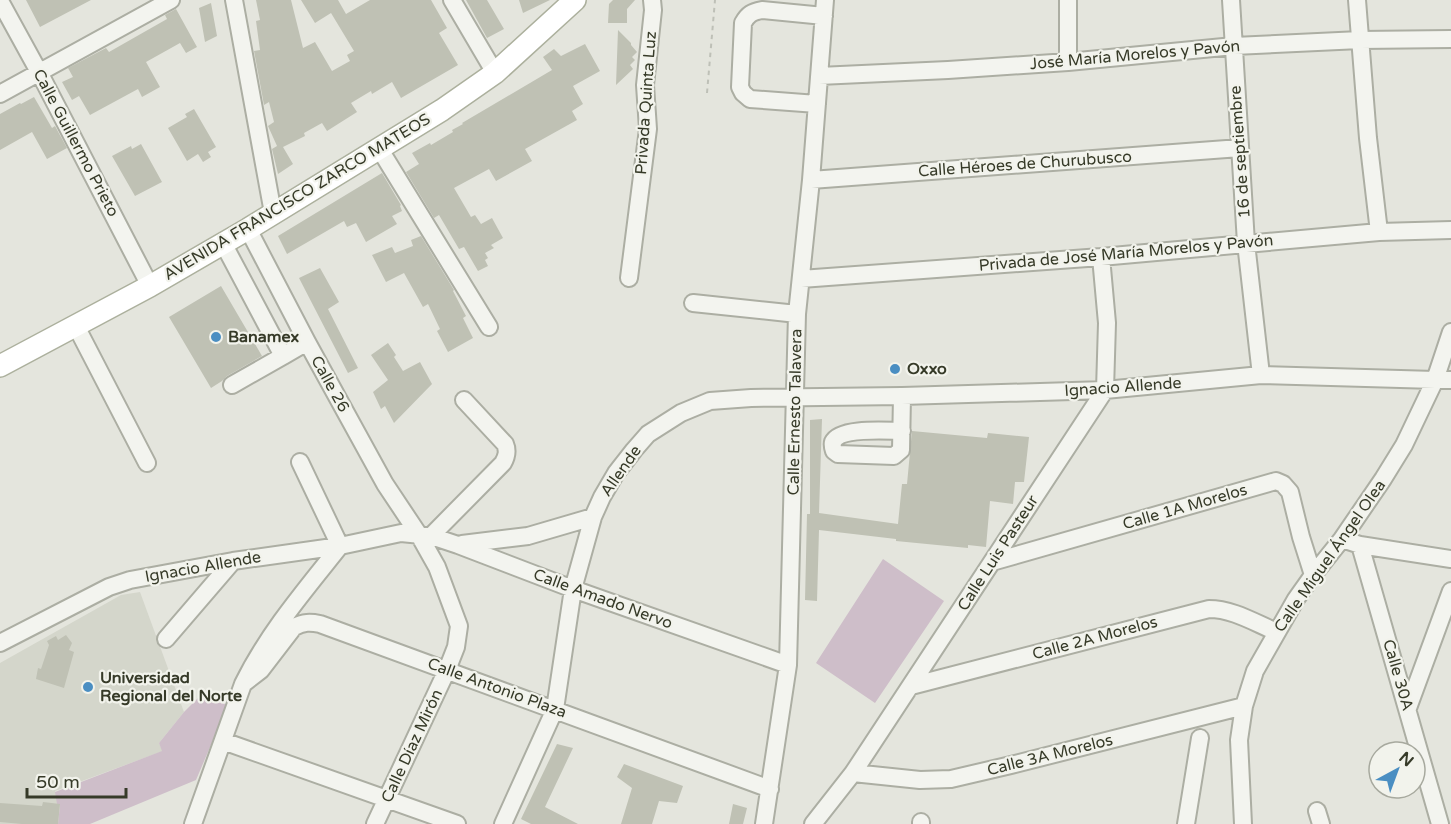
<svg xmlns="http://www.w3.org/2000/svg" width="1451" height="824" font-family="'Varela Round',sans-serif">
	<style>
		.built { fill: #d4d6cb }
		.green { fill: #cebec9 }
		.building { fill: #bfc1b4 }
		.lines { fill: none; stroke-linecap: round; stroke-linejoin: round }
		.minor-casing { stroke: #acaea3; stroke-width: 20 }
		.major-casing { stroke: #acb09d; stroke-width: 24 }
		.path { stroke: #bec0b7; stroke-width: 2; stroke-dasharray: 4.5 4.5; stroke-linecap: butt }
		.minor { stroke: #f3f4ef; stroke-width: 16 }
		.major { stroke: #fff; stroke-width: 21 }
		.poi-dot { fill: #4a8ec2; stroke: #f2f3ec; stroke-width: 2 }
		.labels { text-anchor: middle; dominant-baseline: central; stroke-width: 4.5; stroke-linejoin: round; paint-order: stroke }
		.street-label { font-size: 16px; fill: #363a28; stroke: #f2f3ec }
		.poi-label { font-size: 16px; font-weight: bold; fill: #363a28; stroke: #f2f3ec; text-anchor: start }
	</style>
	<rect width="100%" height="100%" fill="#e4e5dd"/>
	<path class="built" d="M140 592 184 712 159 743 163 751 55 791 60 804 58 824H0V663L121 595Z"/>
	<path class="green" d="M883 559 944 601 875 703 816 663Z
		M200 696 228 705 196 780 90 824H58L60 805 57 804 55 792 162 751 159 743 184 712Z"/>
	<path class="building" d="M26 0H91L40 27Z
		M256 0H291L303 48 315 42 332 71 350 61 347 55 354 51 331 13 315 23 301 0H338L346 14 370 0H431L447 28 439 33 458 65 401 98 392 82 372 94 371 91 351 103 357 112 327 131 322 123 304 133 305 136 283 147 293 164 278 174 272 149 277 146 268 126 274 122 269 102 264 105 254 51 260 50 256 21 260 20Z
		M466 0H487L504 29 487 38Z
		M519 0H550L523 13Z
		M613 0H635L627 9V23H608L609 4Z
		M211 3 217 36 205 42 199 8Z
		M176 9 197 47 186 53 180 43 146 62 160 87 142 97 138 89 90 115 79 96 72 100 62 82 73 77 68 68 106 48 109 52 167 19 165 15Z
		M618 30 631 43V45L637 52 632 57 635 60 630 65 633 69 616 85Z
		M585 44 600 71 573 86 583 104 572 111 577 120 525 149 532 161 496 181 489 169 454 188 471 217 475 215 481 224 492 218 503 238 491 245 494 248 485 253 488 258 485 260 488 266 478 271 464 247 459 249 439 215 434 218 406 172 419 164 412 153 430 143 431 145 453 132 452 130 463 124 462 123 552 70 543 57 554 49 561 56Z
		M34 97 52 128 55 126 67 148 47 159 32 132 0 150V114L20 103 21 104Z
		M194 109 216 147 208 152 211 157 203 162 198 154 187 161 168 128 187 117 185 114Z
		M141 144 162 182 135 196 112 156 131 146 132 149Z
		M382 173 401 205 400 206 402 211 392 216 397 224 366 242 356 223 347 227 344 221 287 254 278 236Z
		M421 236 454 290 453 291 466 316 463 318 473 338 448 352 437 331 440 329 428 304 423 307 404 273 386 282 372 255 392 247 395 253 413 246 411 240Z
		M320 268 339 302 328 309 358 368 348 373 299 278Z
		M221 286 262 356 227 376 222 381 211 388 169 317Z
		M388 343 396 355 394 357 403 371 420 362 432 384 394 423 385 406 381 409 373 392 388 380 371 355Z
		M822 419 819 513 898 524 902 484H907L912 431 987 438 988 433 1029 437 1024 482H1015L1013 504 990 501 986 547 968 545V548L896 541V539L819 530 817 601 805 600 807 514H810V420Z
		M66 635 72 643 69 650 74 652 64 688 36 679 38 668 41 669 49 645 47 641 56 636 58 640Z
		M557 744 573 748 545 807 578 824H531L521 819Z
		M624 764 683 786 677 803 659 801 652 824H621L632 788 617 777Z
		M43 802 60 804 58 824H22L0 822V803L42 806Z
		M733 804 747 808 743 824H729Z"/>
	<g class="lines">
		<g class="minor-casing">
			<path id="minor" d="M234 0 273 213
				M452 0 495 73
				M1231 0 1246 243 1261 375
				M1357 0 1368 138 1379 232
				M0 1 39 72 150 286
				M1068 62V0
				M819 76 948 70 1068 62 1234 46 1360 40 1451 39
				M0 94 171 0
				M817 104 750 99 743 93 740 87 743 23C748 14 752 12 762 10L824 16
				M379 148 489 327
				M811 180 1240 148
				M248 229 307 342 385 484 419 535 437 567 459 626 456 647 447 670 375 824
				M223 243 283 356 307 342
				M629 278 648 129 645 85 653 10 652 0
				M801 279 1101 257 1379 232 1451 230
				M693 303 797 314
				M76 326 147 463
				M232 385 283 356
				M902 431C887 431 840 427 833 442 832 445 833 448 834 451L838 454 894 456 901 450 902 396
				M431 536 503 463C507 456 508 451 505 444L464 400
				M1342 539 1360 545 1440 824
				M462 544 528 536 593 517
				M1360 545 1451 559
				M992 562 1276 481 1283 484 1290 492 1301 537 1313 575
				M166 639 233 561
				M0 643 109 587 130 580 233 561 340 546 401 533 431 536 458 545 573 589 788 665
				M243 684 261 670 294 627C304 622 310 622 320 624L770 789
				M911 686 1209 609C1233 609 1255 623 1277 632
				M1408 708 1451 591
				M223 741 457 824
				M853 773 920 780 951 779 1011 765 1244 706
				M1317 811 1321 824
				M921 822V824
				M193 824 243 684C268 633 305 590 340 546L300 462
				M503 824 555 709 573 589 593 517 602 497 616 473 634 450 648 434 681 413 710 401 751 398 902 396 1105 390 1261 375 1435 380H1451
				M764 824 788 665 797 314 811 180 825 0
				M813 824 853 773 1105 390 1107 323 1101 257
				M1186 824 1200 738
				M1243 824 1239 740 1244 706 1255 671 1296 599 1313 575 1342 539 1383 479 1404 445 1435 380 1451 332"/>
		</g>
		<g class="major-casing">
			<path id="major" d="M0 366 150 286 248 229 442 110 495 73 575 0"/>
		</g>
		<path class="path" d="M707 93 715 0"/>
		<use href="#minor" class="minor"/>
		<use href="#major" class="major"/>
	</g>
	<g class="poi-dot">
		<circle cx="216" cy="337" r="6"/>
		<circle cx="895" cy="369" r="6"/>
		<circle cx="88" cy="687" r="6"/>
	</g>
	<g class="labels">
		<g class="street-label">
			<text transform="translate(1135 55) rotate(-5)">José María Morelos y Pavón</text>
			<text transform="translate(646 103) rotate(-86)">Privada Quinta Luz</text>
			<text transform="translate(76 143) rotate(62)">Calle Guillermo Prieto</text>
			<text transform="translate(1240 152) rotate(-94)">16 de septiembre</text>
			<text transform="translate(1025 164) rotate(-4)">Calle Héroes de Churubusco</text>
			<text transform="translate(297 197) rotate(-31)">AVENIDA FRANCISCO ZARCO MATEOS</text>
			<text transform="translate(1126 253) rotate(-5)">Privada de José María Morelos y Pavón</text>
			<text transform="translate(330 384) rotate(61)">Calle 26</text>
			<text transform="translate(1123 387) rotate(-4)">Ignacio Allende</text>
			<text transform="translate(795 412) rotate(-89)">Calle Ernesto Talavera</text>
			<text transform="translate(621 471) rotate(-55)">Allende</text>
			<text transform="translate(1185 507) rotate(-16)">Calle 1A Morelos</text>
			<text transform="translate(998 553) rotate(-57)">Calle Luis Pasteur</text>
			<text transform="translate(1330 556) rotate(-55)">Calle Miguel Ángel Olea</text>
			<text transform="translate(203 567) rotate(-10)">Ignacio Allende</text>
			<text transform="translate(603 599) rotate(20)">Calle Amado Nervo</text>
			<text transform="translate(1095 638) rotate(-15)">Calle 2A Morelos</text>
			<text transform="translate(1398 675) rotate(74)">Calle 30A</text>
			<text transform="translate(497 688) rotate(20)">Calle Antonio Plaza</text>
			<text transform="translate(412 746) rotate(-65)">Calle Díaz Mirón</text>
			<text transform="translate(1050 755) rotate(-14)">Calle 3A Morelos</text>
		</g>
		<g class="poi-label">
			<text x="228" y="337">Banamex</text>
			<text x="907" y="369">Oxxo</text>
			<text x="100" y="678">Universidad<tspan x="100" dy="18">Regional del Norte</tspan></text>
		</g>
	</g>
	<g transform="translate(1397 770) rotate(41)"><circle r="28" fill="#f2f3ec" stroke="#a7a99e" stroke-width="1.5"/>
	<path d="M0-4.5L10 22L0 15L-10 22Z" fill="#4a8ec2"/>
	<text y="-9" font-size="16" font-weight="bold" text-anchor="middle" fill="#363a28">N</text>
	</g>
	<path d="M27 788v9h99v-9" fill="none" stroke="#363a28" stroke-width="3"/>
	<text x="36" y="788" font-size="18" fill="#363a28" stroke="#f2f3ec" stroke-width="4.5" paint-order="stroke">50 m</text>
</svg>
